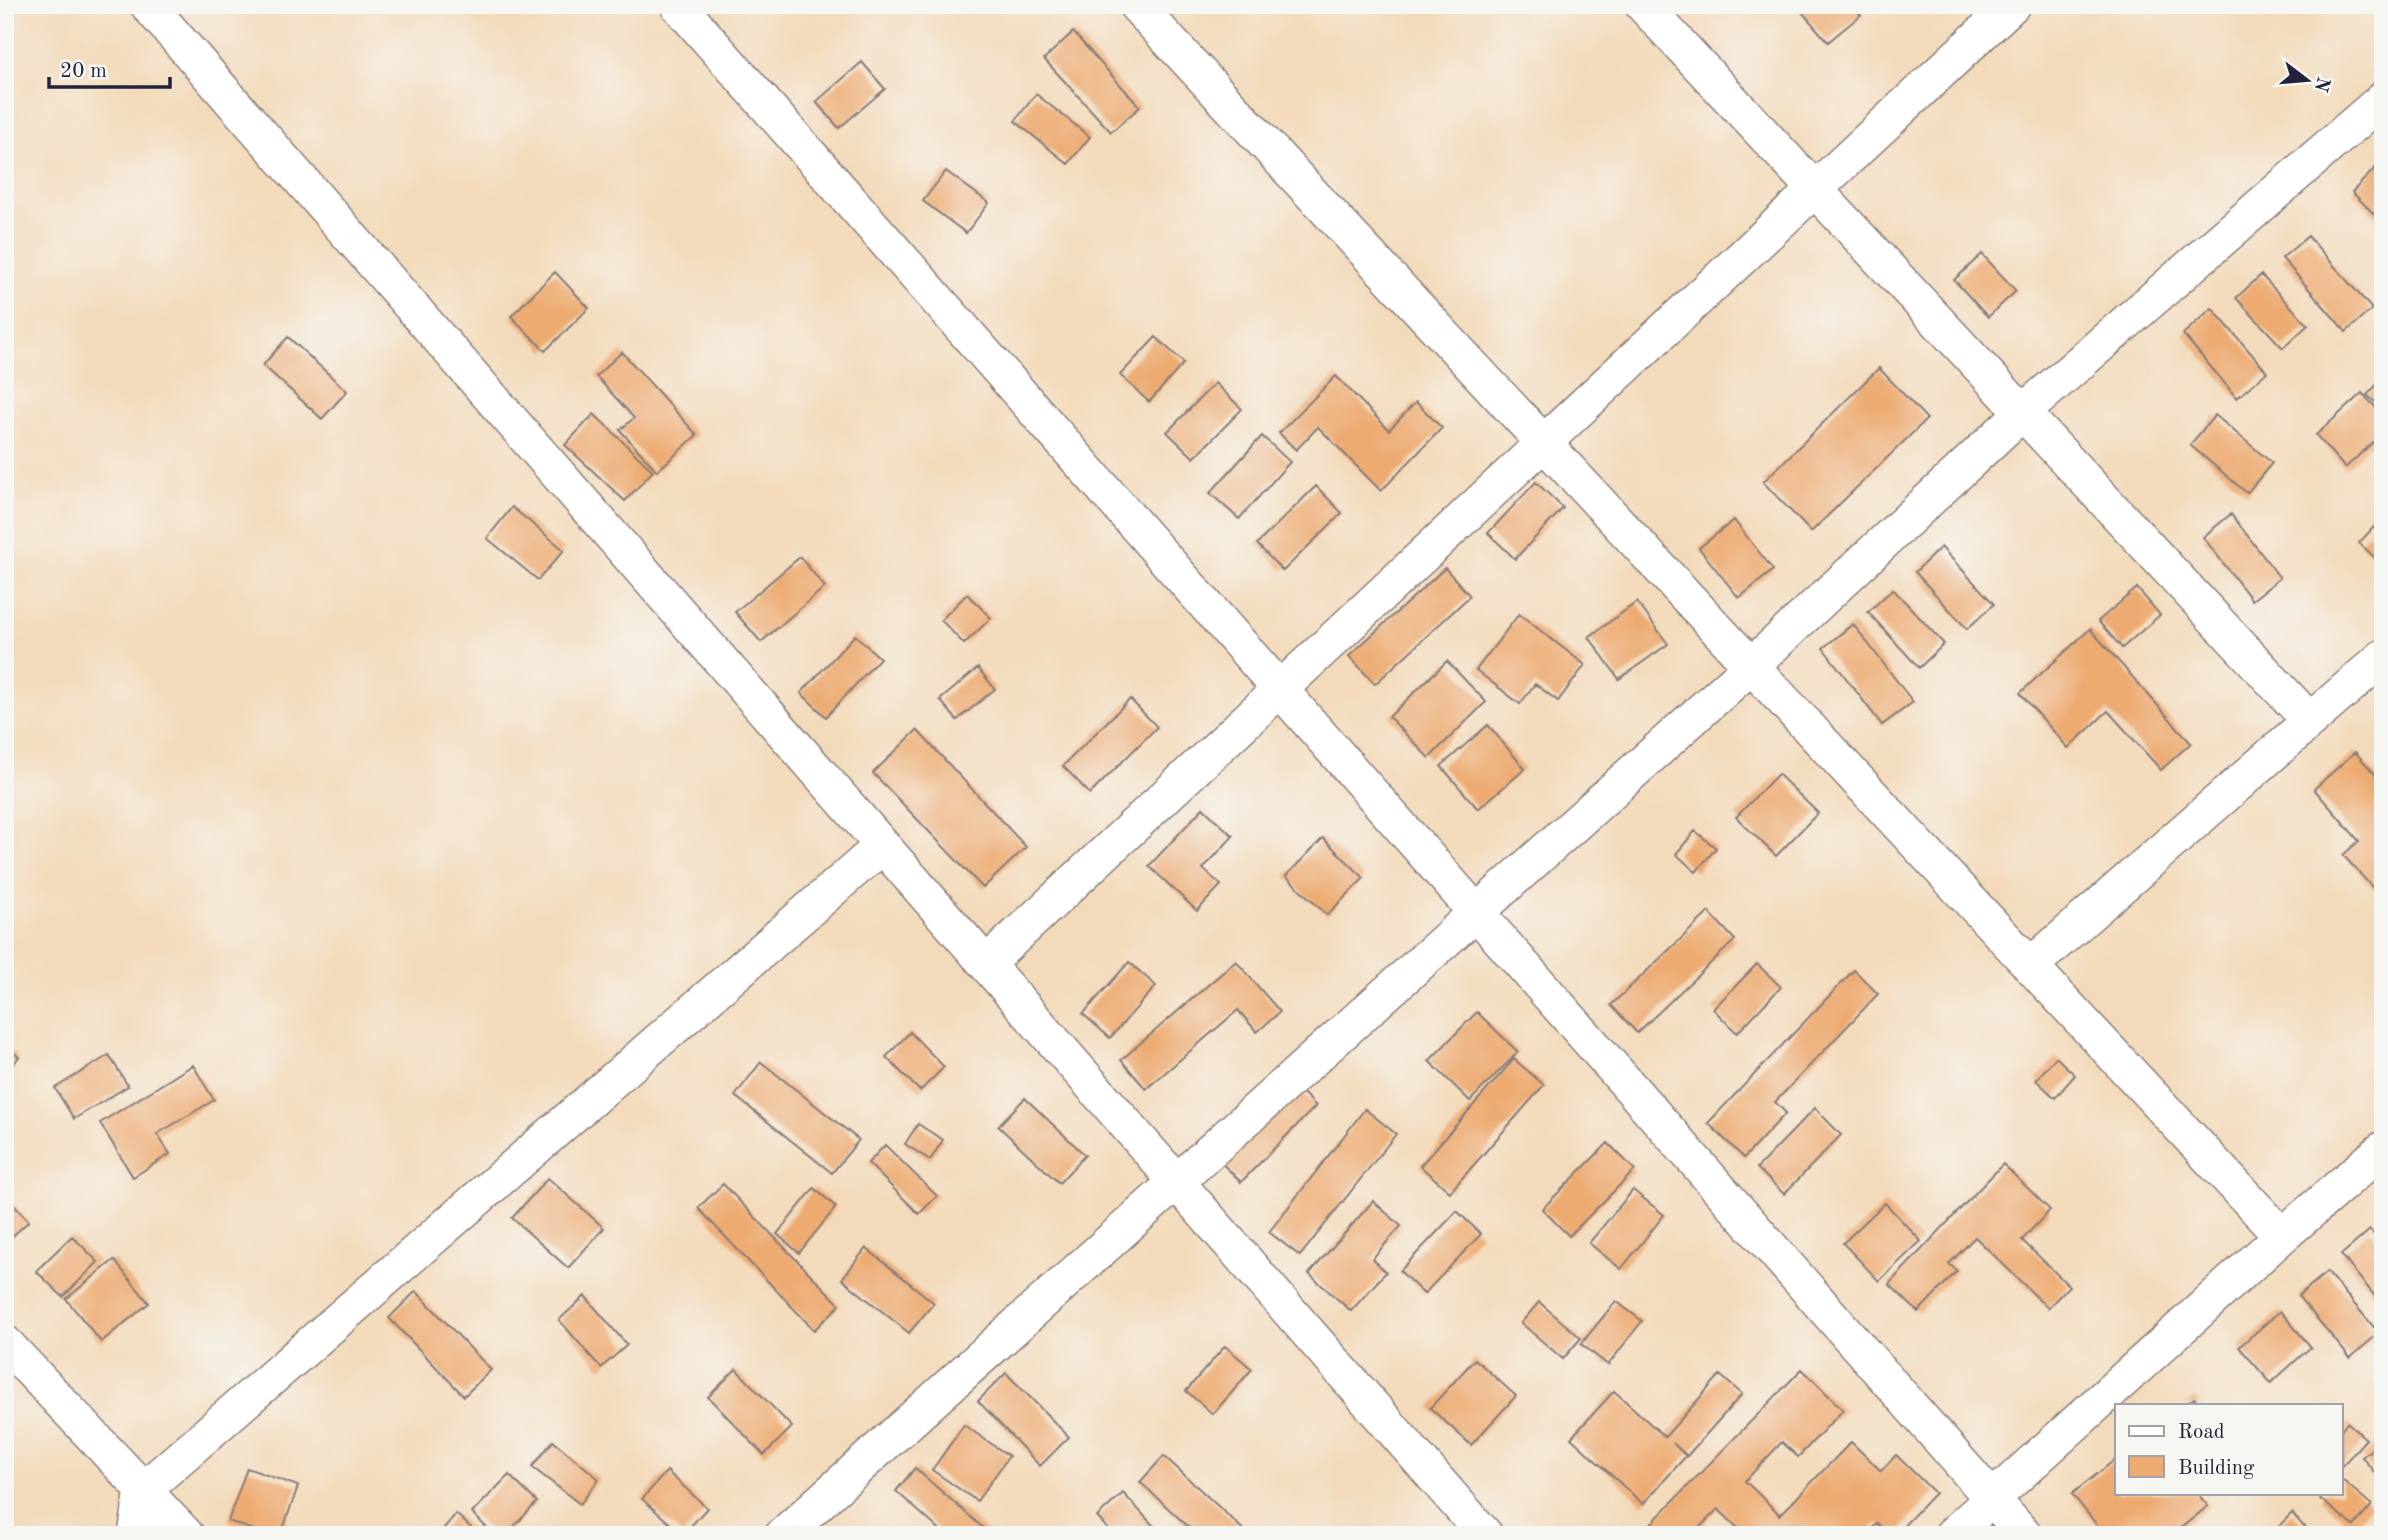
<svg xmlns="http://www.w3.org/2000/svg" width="2388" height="1540" font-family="'Old Standard TT',serif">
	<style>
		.building { fill: #edab72 }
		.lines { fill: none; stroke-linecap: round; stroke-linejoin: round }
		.street-casing { stroke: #8a7e7a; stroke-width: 38 }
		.street { stroke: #fff; stroke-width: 35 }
	</style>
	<rect width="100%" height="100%" fill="#f6f6f2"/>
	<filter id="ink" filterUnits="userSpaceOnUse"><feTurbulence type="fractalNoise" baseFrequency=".0143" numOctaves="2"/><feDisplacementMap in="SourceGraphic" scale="14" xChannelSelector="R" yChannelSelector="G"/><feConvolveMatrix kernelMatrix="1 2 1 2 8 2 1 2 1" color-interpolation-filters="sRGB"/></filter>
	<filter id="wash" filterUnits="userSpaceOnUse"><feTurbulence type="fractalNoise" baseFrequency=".00686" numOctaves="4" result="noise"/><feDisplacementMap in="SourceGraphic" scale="28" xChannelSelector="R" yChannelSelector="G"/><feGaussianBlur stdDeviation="1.57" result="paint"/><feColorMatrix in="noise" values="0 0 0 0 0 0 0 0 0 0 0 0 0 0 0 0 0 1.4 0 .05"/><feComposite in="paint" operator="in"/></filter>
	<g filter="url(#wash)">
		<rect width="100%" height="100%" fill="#f3daba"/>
		<g id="blocks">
			<path class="building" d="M1796 5H1852L1861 15 1828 42Z
				M1073 32 1140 107 1111 132 1044 59Z
				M862 62 885 89 839 128 816 102Z
				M1036 94 1090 137 1068 164 1015 121Z
				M2383 160V223L2352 192Z
				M946 171 989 203 966 233 923 201Z
				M2308 236 2372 309 2346 332 2282 258Z
				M1982 254 2016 291 1988 317 1954 280Z
				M555 272 589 308 545 351 511 316Z
				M2261 275 2308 325 2283 348 2236 298Z
				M2212 308 2267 372 2237 398 2183 334Z
				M288 337 347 391 322 419 263 365Z
				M1156 337 1184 363 1149 402 1120 375Z
				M622 352 697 435 657 471 620 430 634 418 596 376Z
				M1879 368 1927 419 1811 532 1763 482Z
				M1336 376 1389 430 1416 402 1442 428 1381 491 1318 427 1296 450 1279 433Z
				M2383 378V409L2367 395Z
				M1215 383 1242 409 1194 458 1167 432Z
				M2362 393 2383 415V433L2345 468 2316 435Z
				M594 414 653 471 625 501 565 445Z
				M2215 415 2272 463 2247 493 2190 445Z
				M1262 436 1290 462 1239 519 1210 493Z
				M1536 482 1563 508 1515 559 1488 533Z
				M1316 486 1342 513 1283 571 1257 544Z
				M512 507 564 550 538 580 487 538Z
				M2231 514 2280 578 2252 600 2203 537Z
				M2383 517V565L2359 543Z
				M1734 520 1773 570 1739 598 1699 548Z
				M1941 547 1994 604 1967 629 1915 572Z
				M800 557 825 587 761 642 735 612Z
				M1445 568 1470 596 1375 684 1349 656Z
				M2137 588 2160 615 2122 648 2098 621Z
				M1893 589 1944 644 1919 668 1868 612Z
				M967 594 991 618 964 644 941 620Z
				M1637 602 1668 644 1619 679 1589 637Z
				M1519 614 1585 665 1558 701 1535 684 1520 704 1476 670Z
				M1853 624 1913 702 1882 725 1823 648Z
				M2090 629 2191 743 2161 770 2108 711 2068 748 2020 693Z
				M855 635 880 658 826 717 801 693Z
				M1447 661 1486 702 1429 758 1389 717Z
				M978 668 995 689 957 720 940 700Z
				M1130 699 1157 727 1090 794 1063 766Z
				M1488 725 1525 769 1478 809 1441 766Z
				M917 730 1026 847 983 888 873 773Z
				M2355 752 2383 783V896L2381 897 2343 855 2359 841 2314 789Z
				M1778 774 1818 813 1776 856 1736 817Z
				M1203 808 1233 836 1203 869 1221 885 1197 911 1149 866Z
				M1695 831 1716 848 1696 872 1676 854Z
				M1323 838 1364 878 1327 915 1286 876Z
				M1709 912 1735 940 1637 1033 1611 1005Z
				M1236 961 1280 1012 1257 1032 1238 1010 1146 1089 1121 1060Z
				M1129 962 1156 986 1110 1038 1083 1014Z
				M1757 964 1781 987 1737 1033 1713 1009Z
				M1854 970 1878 994 1775 1102 1786 1113 1744 1158 1708 1123Z
				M1477 1012 1518 1052 1470 1101 1429 1061Z
				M910 1032 944 1067 920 1091 886 1057Z
				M5 1046 19 1057 5 1075Z
				M109 1055 128 1086 74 1119 55 1088Z
				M2056 1057 2075 1075 2055 1098 2036 1080Z
				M1514 1059 1544 1085 1450 1192 1420 1166Z
				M761 1062 859 1140 832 1173 735 1096Z
				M193 1065 214 1100 157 1134 170 1154 133 1177 100 1123Z
				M1288 1078 1316 1106 1241 1182 1212 1154Z
				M1025 1098 1085 1155 1059 1183 998 1126Z
				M1815 1108 1841 1135 1784 1194 1757 1168Z
				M1365 1109 1396 1134 1300 1256 1269 1232Z
				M918 1124 943 1140 930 1160 905 1144Z
				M1608 1143 1635 1170 1569 1236 1542 1209Z
				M885 1145 937 1196 919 1214 868 1163Z
				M2003 1164 2050 1210 2022 1240 2069 1286 2048 1308 1975 1237 1949 1264 1957 1271 1918 1312 1889 1284Z
				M548 1178 604 1228 568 1268 512 1218Z
				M723 1184 840 1305 814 1330 698 1208Z
				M814 1188 836 1207 799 1253 777 1234Z
				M1633 1190 1664 1215 1621 1269 1589 1243Z
				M5 1196 29 1221 5 1243Z
				M1373 1201 1401 1226 1372 1259 1386 1272 1351 1311 1309 1274Z
				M1885 1203 1921 1241 1879 1281 1843 1243Z
				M1457 1211 1481 1234 1424 1294 1400 1271Z
				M2370 1230 2383 1245V1306L2341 1255Z
				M72 1236 98 1262 63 1297 36 1271Z
				M866 1248 934 1303 909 1333 842 1279Z
				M114 1260 149 1303 101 1342 66 1299Z
				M2327 1272 2379 1333 2350 1358 2298 1296Z
				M416 1291 491 1370 464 1396 389 1318Z
				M585 1296 627 1345 601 1368 559 1320Z
				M1616 1301 1642 1321 1608 1365 1581 1344Z
				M1539 1302 1581 1338 1563 1359 1521 1323Z
				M2280 1311 2311 1347 2271 1383 2239 1347Z
				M1225 1346 1252 1369 1213 1414 1186 1391Z
				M1475 1359 1516 1396 1471 1445 1430 1408Z
				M736 1369 792 1427 764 1455 708 1397Z
				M1802 1369 1843 1410 1798 1457 1782 1442 1745 1481 1780 1515 1851 1442 1881 1471 1896 1455 1935 1493 1895 1535H1889L1877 1523 1866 1535H1745L1718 1509 1692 1535H1640Z
				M1006 1373 1069 1437 1040 1466 978 1401Z
				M1720 1375 1742 1394 1687 1456 1673 1443 1686 1456 1643 1504 1571 1438 1614 1391 1665 1437Z
				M2194 1398 2201 1405H2185Z
				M2347 1422 2366 1439 2341 1467V1430Z
				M964 1425 1009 1456 977 1501 932 1470Z
				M2383 1440V1483L2362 1457Z
				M553 1441 599 1479 580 1504 532 1467Z
				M1164 1456 1249 1535H1197L1140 1482Z
				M2117 1458V1493H2197L2208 1506 2172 1535H2105L2072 1494Z
				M247 1468 298 1486 281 1535H268L228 1521Z
				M915 1468 991 1535H945L896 1491Z
				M667 1471 707 1508 683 1535 642 1499Z
				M509 1475 537 1502 506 1535H494L472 1513Z
				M2341 1479 2372 1505 2354 1526 2320 1499 2325 1493H2341Z
				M1123 1493 1162 1535H1113L1097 1517Z
				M2292 1513 2311 1535H2270Z
				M456 1514 479 1535H438Z"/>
		</g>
	</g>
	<g filter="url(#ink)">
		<use href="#blocks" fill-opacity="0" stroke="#8a7e7a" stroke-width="2"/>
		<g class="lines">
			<g class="street-casing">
				<path id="street" d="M148 5 1485 1535
					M678 5 2024 1535
					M1136 5 2282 1236
					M1643 5 2310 721
					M986 964 2012 5
					M2030 966 2383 657
					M5 1343 186 1535
					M136 1535 143 1490 882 846
					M783 1535 1751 666 2023 412 2383 99
					M1952 1535 2282 1236 2383 1149"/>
			</g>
			<use href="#street" class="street"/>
		</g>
	</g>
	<rect width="2388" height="1540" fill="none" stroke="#f6f6f2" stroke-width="28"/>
	<rect x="2115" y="1404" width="228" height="91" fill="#f6f6f2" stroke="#a1a1a9" stroke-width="2"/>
	<rect x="2129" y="1426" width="35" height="10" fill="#ffffff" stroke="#a1a1a9" stroke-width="2"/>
	<text x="2178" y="1438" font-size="21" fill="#22223b">Road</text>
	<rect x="2129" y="1456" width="35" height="21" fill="#edab72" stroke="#a1a1a9" stroke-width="2"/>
	<text x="2178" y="1474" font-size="21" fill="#22223b">Building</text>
	<g transform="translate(2307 80) rotate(106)" stroke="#f6f6f2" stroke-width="5" paint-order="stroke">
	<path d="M0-5L12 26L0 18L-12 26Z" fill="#22223b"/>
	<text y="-10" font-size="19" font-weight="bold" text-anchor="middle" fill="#22223b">N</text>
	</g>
	<path d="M49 77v10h121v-10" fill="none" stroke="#22223b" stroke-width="3.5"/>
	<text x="60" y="77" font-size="21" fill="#22223b" stroke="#f6f6f2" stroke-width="5" paint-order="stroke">20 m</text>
</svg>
